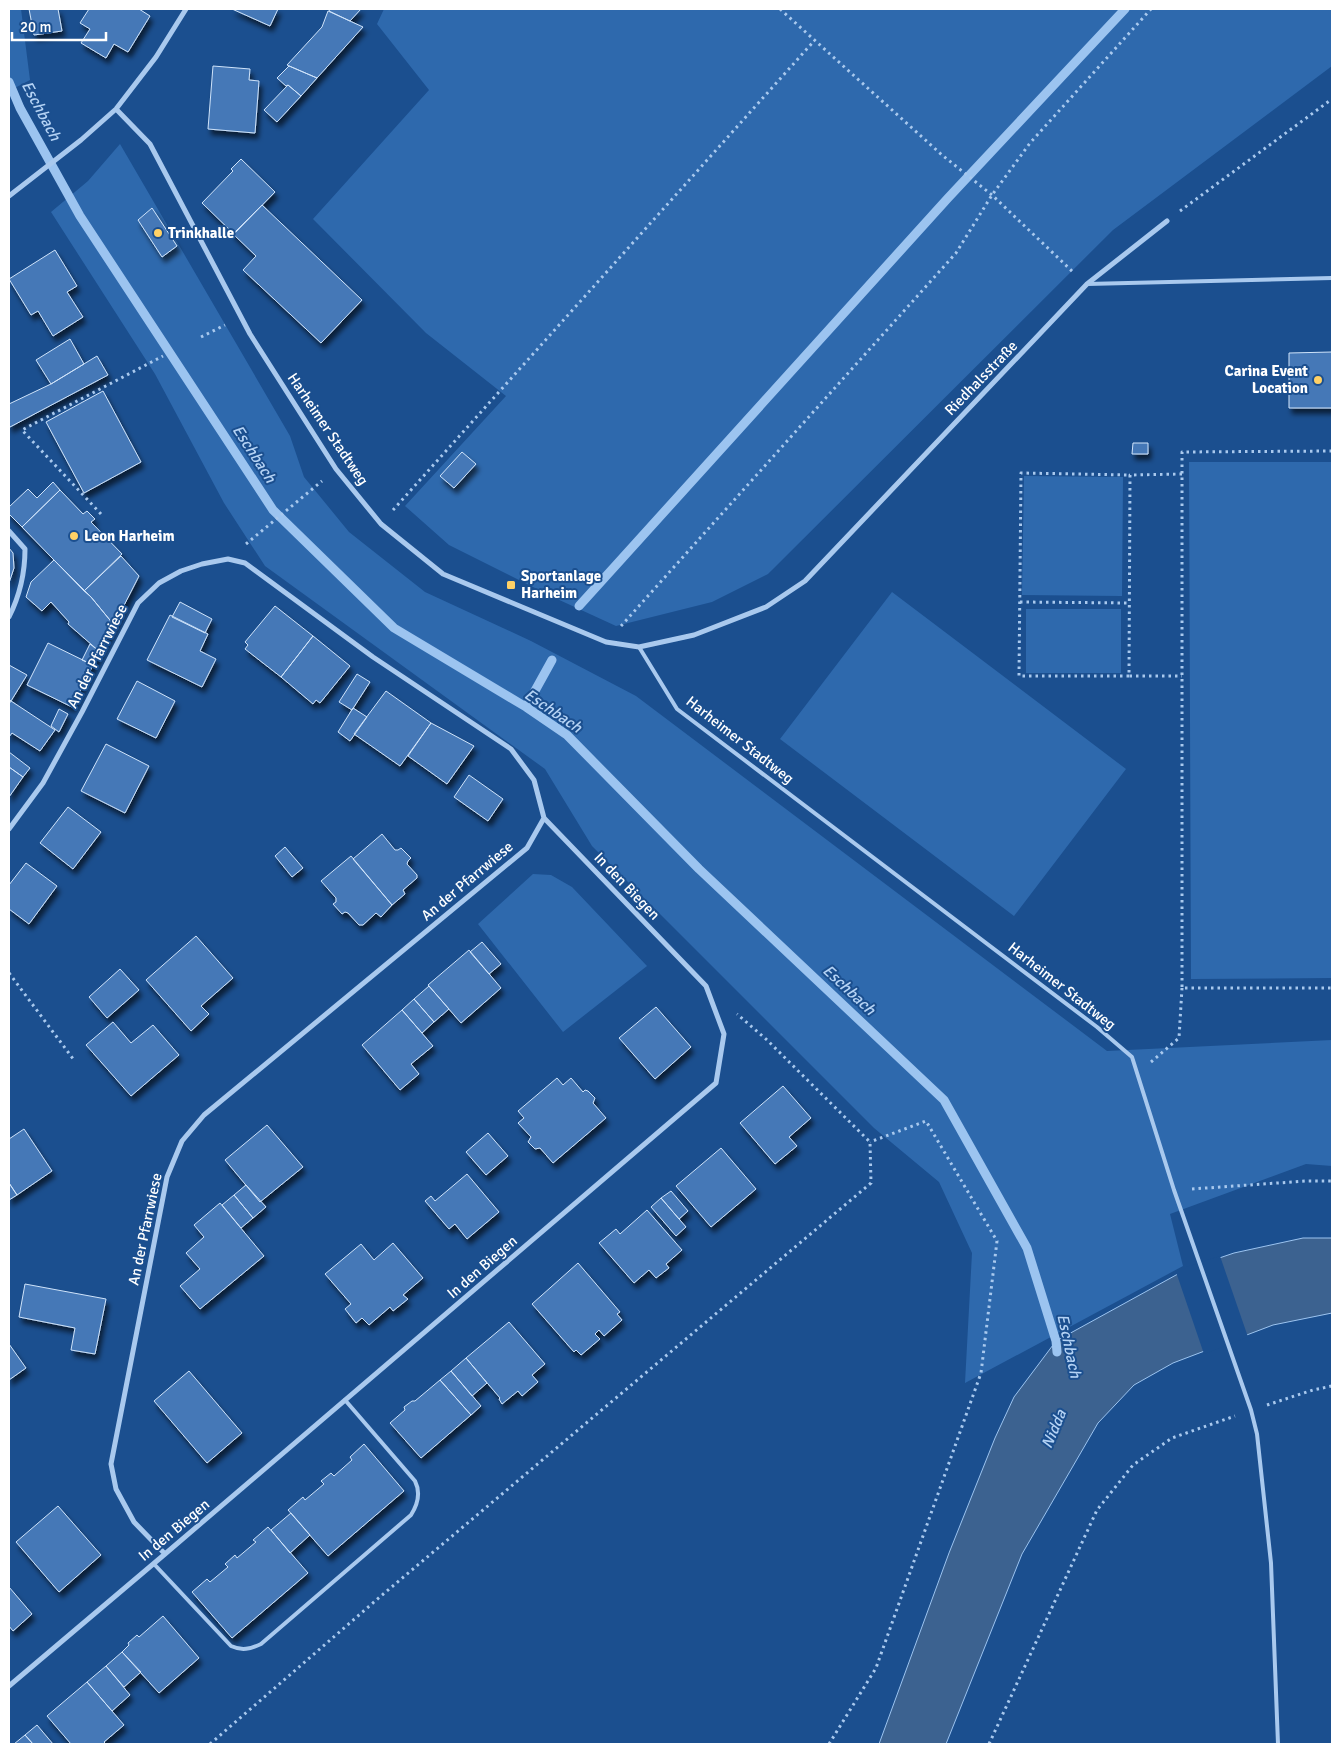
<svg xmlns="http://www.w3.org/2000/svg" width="1341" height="1753" font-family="Signika,sans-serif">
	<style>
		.green { fill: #2e69ad }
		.water { fill: #3c6290; stroke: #9cc4f0 }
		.pier { fill: #1b4f8f }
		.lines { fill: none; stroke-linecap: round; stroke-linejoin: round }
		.stream { stroke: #9cc4f0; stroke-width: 9 }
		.building { fill: #4478b7; stroke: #cfe3fa; filter: url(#shadow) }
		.path { stroke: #a9c9ee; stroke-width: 3; stroke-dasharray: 2.5 4; stroke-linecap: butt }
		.service { stroke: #a9c9ee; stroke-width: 4 }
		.minor { stroke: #a9c9ee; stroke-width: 5 }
		.poi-dot { fill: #ffd166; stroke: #1b4f8f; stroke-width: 2 }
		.labels { text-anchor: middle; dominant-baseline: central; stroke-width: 4; stroke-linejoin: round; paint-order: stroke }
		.poi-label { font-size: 15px; font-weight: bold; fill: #fff; stroke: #1b4f8f; text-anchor: start }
		.street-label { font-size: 15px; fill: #fff; stroke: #1b4f8f }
		.water-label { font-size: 16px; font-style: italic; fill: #b5d3f5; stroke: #1b4f8f }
	</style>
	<defs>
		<filter id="shadow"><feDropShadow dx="3" dy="5.5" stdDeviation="2.5" flood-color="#0009"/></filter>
	</defs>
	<rect width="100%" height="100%" fill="#1b4f8f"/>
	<path class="green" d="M9 9H21L30 80 9 91Z
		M384 9H1332V66L1113 230 768 574 712 602 616 626 555 598 449 545 405 506 506 396 426 333 313 219 429 90 377 24Z
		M120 144 290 436 304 477 349 532 425 592 531 641 636 696 1107 1051 1332 1040V1166L1306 1164 1170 1214 1183 1266 965 1383 972 1253 939 1182 874 1128 592 846 545 769 265 566 224 503 155 374 51 212 88 181Z
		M1189 462H1332V978L1191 979Z
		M1024 476 1123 477 1122 596 1022 595Z
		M892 592 1126 769 1014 916 780 739Z
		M1026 609H1121V673H1026Z
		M533 874 551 875 572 887 647 966 563 1032 478 924Z"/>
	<path class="water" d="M1303 1238H1332V1313L1273 1325 1173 1363 1134 1385 1098 1423 1022 1554 946 1744H879L949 1553 995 1438 1014 1397 1056 1341 1187 1269 1234 1253Z"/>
	<path class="pier" d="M1220 1256 1248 1337 1204 1354 1176 1272 1186 1267Z"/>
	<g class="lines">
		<path class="stream" d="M9 82 20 108 80 216 273 510 394 628 526 707 567 735 699 869 944 1100 1027 1248 1056 1341 1057 1352
			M579 606 948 198 1125 9
			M526 707 552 660"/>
	</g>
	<path class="building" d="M29 9H58L62 31 34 35Z
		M89 9H139L150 16 128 52 114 44 106 58 81 43 90 29 80 23Z
		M232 9H278L270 26Z
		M330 9H361L350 21 329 11Z
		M328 11 363 27 317 78 287 65 322 27Z
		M213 66 250 69 249 80 259 81 255 133 208 129Z
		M289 66 317 78 301 96 288 85 286 86 277 78Z
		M288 85 301 96 277 122 264 110Z
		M241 159 275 192 234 234 202 203 233 171 231 169Z
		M262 205 362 300 321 343 243 270 256 256 233 234Z
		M152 208 177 246 162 257 138 220Z
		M55 250 77 286 67 292 83 317 53 336 38 311 31 315 9 279Z
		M70 339 84 364 51 384 36 360Z
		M1332 352V408H1289V353Z
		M97 356 108 375 10 427 9 425V404L51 384Z
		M103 391 141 462 84 493 46 422Z
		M1133 443H1148V454H1132Z
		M462 452 476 464 454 488 440 476Z
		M53 482 60 490 22 527 9 514V507L28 489 37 498Z
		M60 490 83 514 87 511 95 519 91 522 122 554 84 591 22 527Z
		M9 548 13 553 14 568 9 583Z
		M121 556 139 576 114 625 91 597 84 591Z
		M54 560 91 597 114 625 100 652 68 624 69 622 51 602 42 611 26 597 31 582Z
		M180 602 212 619 205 633 172 617Z
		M275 606 313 636 281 677 245 649 248 645 245 642Z
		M170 615 208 634 200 651 216 659 202 687 147 660Z
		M313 636 350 666 320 703 316 700 313 704 281 677Z
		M48 643 93 665 72 707 27 685Z
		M90 644 100 652 93 665 82 660Z
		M9 665 27 675 11 701 9 699Z
		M357 674 370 682 352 710 339 702Z
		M137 681 175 701 156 738 117 719Z
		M386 691 431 723 400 766 354 734Z
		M11 701 55 730 40 751 12 733 9 737V704Z
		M353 708 367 717 350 741 338 732Z
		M59 709 68 714 59 732 51 726Z
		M431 723 474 746 447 784 408 756Z
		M106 744 149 766 125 813 81 791Z
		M9 752 30 768 23 777 9 767Z
		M9 767 23 777 9 797Z
		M469 775 503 799 488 821 454 797Z
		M68 807 101 832 73 869 40 843Z
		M382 834 395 850H398L401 848 411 858 408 861 407 864 417 875V878L403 890 405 894 392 905 353 859Z
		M285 847 303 868 292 877 275 856Z
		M351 856 392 905 381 917 376 913 363 925H359L348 913 345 912 342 914 333 904 336 902V898L321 881Z
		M26 863 57 886 29 924 9 909V885Z
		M196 936 233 978 201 1006 209 1014 191 1031 146 980Z
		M482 942 501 964 489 974 470 952Z
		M469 950 501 988 461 1023 428 985Z
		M120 969 139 990 107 1018 89 997Z
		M429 986 449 1009 434 1022 414 999Z
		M414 999 434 1022 422 1033 402 1010Z
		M656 1007 691 1047 655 1079 619 1038Z
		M402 1010 433 1046 411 1064 419 1074 400 1090 362 1045Z
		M113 1022 131 1043 153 1025 179 1055 131 1096 86 1045Z
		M557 1078 563 1085 571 1078 583 1092 585 1090 588 1091 595 1098 593 1103 606 1118 553 1163 540 1148 535 1149 528 1142 531 1137 518 1123 524 1118 518 1111Z
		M783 1086 811 1118 789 1137 797 1146 775 1164 740 1123Z
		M267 1125 303 1167 260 1202 225 1160Z
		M24 1129 52 1171 17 1195 9 1183V1139Z
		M488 1133 508 1156 486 1175 466 1152Z
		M721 1148 756 1189 711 1227 676 1186Z
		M467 1174 499 1212 467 1239 455 1224 449 1229 425 1201 431 1196 435 1201Z
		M9 1183 17 1195 9 1200Z
		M246 1185 266 1207 253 1218 234 1195Z
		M671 1191 688 1211 679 1219 661 1198Z
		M234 1195 253 1218 241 1228 222 1205Z
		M661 1198 686 1227 676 1236 651 1207Z
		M220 1203 264 1256 200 1309 180 1286 200 1269 186 1253 204 1237 194 1225Z
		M647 1210 682 1250 666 1264 669 1268 656 1278 649 1270 634 1283 599 1243 616 1229 620 1234Z
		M393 1243 423 1278 403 1295 408 1299 393 1311 390 1307 369 1325 362 1318 356 1323 345 1309 351 1304 325 1274 361 1244 374 1260Z
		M578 1263 620 1312 617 1314 622 1320 604 1336 599 1330 595 1334 600 1339 581 1355 576 1350 574 1352 532 1304Z
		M25 1284 106 1299 95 1354 71 1350 75 1328 19 1317Z
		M509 1322 545 1364 532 1375 538 1382 522 1396 518 1391 502 1404 499 1399 500 1398 466 1358Z
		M9 1344 26 1368 9 1380Z
		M466 1358 487 1383 472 1396 451 1371Z
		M189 1371 242 1433 207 1463 154 1401Z
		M451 1371 481 1406 471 1415 440 1380Z
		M440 1380 471 1415 421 1458 390 1423 405 1410 404 1407 412 1401H415Z
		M364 1444 404 1491 328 1556 288 1510 303 1497 305 1500 324 1484 321 1481 331 1473 334 1476 352 1460 350 1457Z
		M58 1506 101 1555 59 1592 16 1542Z
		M291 1513 310 1535 290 1553 271 1530Z
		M268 1527 308 1573 232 1638 192 1592 207 1579 210 1582 228 1567 225 1564 235 1555 237 1558 256 1542 253 1540Z
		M9 1587 32 1614 13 1631 9 1626Z
		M163 1616 199 1658 159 1693 122 1652 129 1645 128 1643 137 1635 139 1637Z
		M122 1652 141 1672 124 1687 106 1666Z
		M106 1666 130 1695 112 1711 87 1682Z
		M87 1682 124 1725 104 1742 106 1744H71L47 1716Z
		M37 1725 53 1744H33L25 1735Z
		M25 1735 33 1744H14Z"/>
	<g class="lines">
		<path class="path" d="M780 9 942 155 992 195 1073 272
			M1180 211 1332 99
			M201 337 225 325
			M1332 451 1182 452V988H1332
			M1182 474 1130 475 1129 676H1182
			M393 510 814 41
			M101 514 22 430 163 356
			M246 544 322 481
			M1020 602 1130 603
			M621 626 956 253 992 195 1030 143 1151 9
			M1129 676H1019L1021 473 1130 475
			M9 973 74 1060
			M1151 1062 1179 1038 1182 988
			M1192 1189 1306 1181H1332
			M1267 1405 1313 1390 1332 1386
			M210 1744 381 1596 871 1183 870 1142 767 1040 737 1014
			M829 1744 876 1668 981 1373 997 1241 926 1121 870 1142
			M989 1744 1097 1510 1133 1465 1172 1438 1235 1416"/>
		<path class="service" d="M1087 284 1332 278
			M639 647 677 709 1097 1027 1132 1057 1174 1190 1251 1410 1257 1434 1271 1563 1278 1744
			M154 1564 231 1646C242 1651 250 1649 261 1644L411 1515C418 1504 421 1493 415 1481L345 1400"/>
		<path class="minor" d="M116 109 150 144 250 334 336 469 381 524 443 574 606 642 639 647 694 635 766 607 805 581 1087 284 1167 221
			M9 196 81 140 116 109 156 57 186 9
			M9 531 25 549C25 574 20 595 9 617
			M9 829 43 783 82 712 138 603 159 583 181 571 202 564 228 559 245 563 373 657 511 749 534 780 544 818 527 848 204 1115 182 1141 167 1177 111 1464 116 1489 134 1522 165 1554
			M9 1686 165 1554 716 1083 724 1034 706 986 544 818"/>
	</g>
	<g class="poi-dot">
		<circle cx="158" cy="233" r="5"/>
		<circle cx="1318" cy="380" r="5"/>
		<circle cx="74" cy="536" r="5"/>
		<rect x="506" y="580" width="10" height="10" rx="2.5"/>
	</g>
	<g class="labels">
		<g class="poi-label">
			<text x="168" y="233">Trinkhalle</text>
			<text x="1308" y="371" text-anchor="end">Carina Event<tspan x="1308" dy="17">Location</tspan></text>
			<text x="84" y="536">Leon Harheim</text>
			<text x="521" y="576">Sportanlage<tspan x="521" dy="17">Harheim</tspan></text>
		</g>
		<g class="street-label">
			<text transform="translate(981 378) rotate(-46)">Riedhalsstraße</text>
			<text transform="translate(328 429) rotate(56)">Harheimer Stadtweg</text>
			<text transform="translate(97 656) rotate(-63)">An der Pfarrwiese</text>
			<text transform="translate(740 740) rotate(38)">Harheimer Stadtweg</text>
			<text transform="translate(467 881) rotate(-40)">An der Pfarrwiese</text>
			<text transform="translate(627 886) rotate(46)">In den Biegen</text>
			<text transform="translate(1062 986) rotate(38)">Harheimer Stadtweg</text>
			<text transform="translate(145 1229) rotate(-78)">An der Pfarrwiese</text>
			<text transform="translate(482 1267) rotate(-41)">In den Biegen</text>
			<text transform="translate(174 1530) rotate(-40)">In den Biegen</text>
		</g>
		<g class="water-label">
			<text transform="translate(41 111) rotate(62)">Eschbach</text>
			<text transform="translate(254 454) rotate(57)">Eschbach</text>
			<text transform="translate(553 711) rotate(34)">Eschbach</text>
			<text transform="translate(849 990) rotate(43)">Eschbach</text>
			<text transform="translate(1069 1346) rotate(78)">Eschbach</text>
			<text transform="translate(1054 1429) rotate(-67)">Nidda</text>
		</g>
	</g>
	<rect width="1341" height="1753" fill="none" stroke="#ffffff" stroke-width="20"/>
	<path d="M12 32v8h94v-8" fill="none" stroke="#ffffff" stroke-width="2.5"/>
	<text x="20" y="32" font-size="15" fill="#ffffff" stroke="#1b4f8f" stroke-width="4" paint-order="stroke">20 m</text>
</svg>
